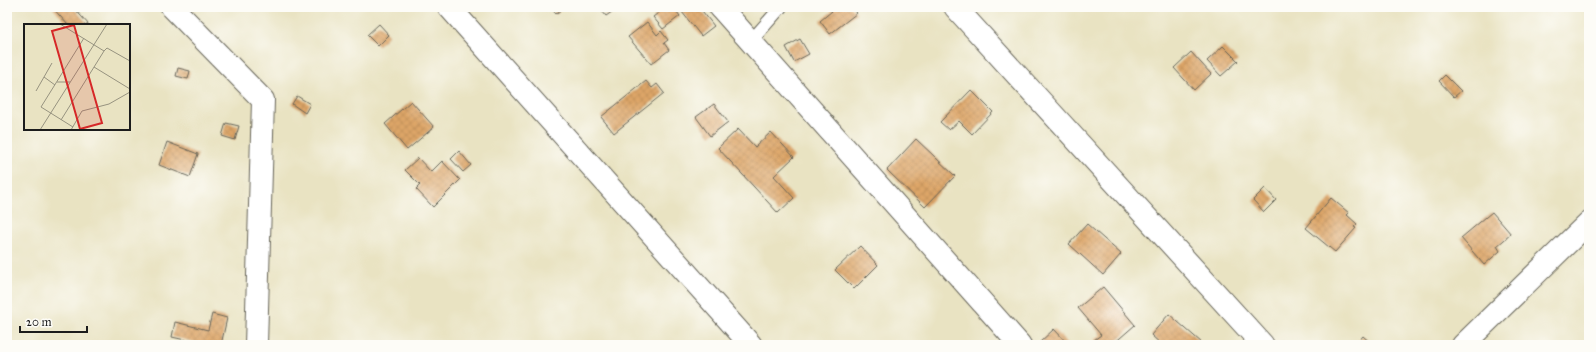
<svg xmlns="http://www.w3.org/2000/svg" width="1596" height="352" font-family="'IM FELL Great Primer',serif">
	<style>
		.building { fill: url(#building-cross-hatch) }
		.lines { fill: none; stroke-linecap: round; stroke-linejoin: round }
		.lane-casing { stroke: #646256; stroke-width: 14 }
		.street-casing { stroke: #646256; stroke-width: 24 }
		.lane { stroke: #fff; stroke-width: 12 }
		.street { stroke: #fff; stroke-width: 22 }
		.inset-road { fill: none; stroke: #979380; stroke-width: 1 }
		.view { fill: #d62828; fill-opacity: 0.15; stroke: #d62828; stroke-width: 2 }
		.inset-edge { fill: none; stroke: #1c1c1c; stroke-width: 2 }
	</style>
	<defs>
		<pattern id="building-cross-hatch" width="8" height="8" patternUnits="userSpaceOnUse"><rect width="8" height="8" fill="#dda567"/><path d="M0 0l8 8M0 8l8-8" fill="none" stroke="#bd8d59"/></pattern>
	</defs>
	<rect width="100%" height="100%" fill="#fdfcf7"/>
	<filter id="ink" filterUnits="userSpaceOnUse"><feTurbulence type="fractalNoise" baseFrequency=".025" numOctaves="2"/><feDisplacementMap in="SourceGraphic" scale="8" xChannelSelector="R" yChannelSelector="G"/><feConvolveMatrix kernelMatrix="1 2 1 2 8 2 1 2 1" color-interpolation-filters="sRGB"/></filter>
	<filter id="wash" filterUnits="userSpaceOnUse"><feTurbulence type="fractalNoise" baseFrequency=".012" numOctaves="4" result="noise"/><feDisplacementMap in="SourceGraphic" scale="16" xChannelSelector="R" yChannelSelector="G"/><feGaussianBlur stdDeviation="0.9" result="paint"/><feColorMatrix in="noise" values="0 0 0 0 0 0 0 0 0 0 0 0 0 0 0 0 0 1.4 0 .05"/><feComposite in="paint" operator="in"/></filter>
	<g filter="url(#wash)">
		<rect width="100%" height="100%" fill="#e9e3c2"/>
		<g id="blocks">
			<path class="building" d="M52 7H73L89 25H68Z
				M550 7H564L556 14Z
				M599 7H619L606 16Z
				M666 7H673L680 16 663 29 653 17Z
				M678 7H699L714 26 701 36Z
				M828 7H851L857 13 830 34 820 21 832 11Z
				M647 22 657 35 661 31 668 40 664 43 669 50 651 64 628 37Z
				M379 24 389 35 378 46 367 35Z
				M800 39 809 54 794 62 786 47Z
				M1223 46 1238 61 1221 76 1207 61Z
				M1191 52 1211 74 1194 90 1174 68Z
				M178 68 190 71 188 79 176 76Z
				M1445 75 1461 91 1454 97 1439 81Z
				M646 81 652 88 657 84 664 93 614 133 601 117Z
				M971 90 993 112 972 134 959 121 949 130 940 122Z
				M297 96 310 104 305 113 292 104Z
				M411 101 434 127 407 150 385 124Z
				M714 104 728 122 710 136 696 117Z
				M226 123 239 126 235 140 222 136Z
				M738 129 755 147 771 132 794 157 774 176 794 198 778 213 718 148Z
				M916 139 955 176 925 207 887 170Z
				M167 142 198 154 190 177 159 165Z
				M459 151 471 165 463 172 451 159Z
				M418 158 431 172 442 161 460 180 433 207 416 189 420 185 405 170Z
				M1265 188 1276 200 1264 212 1253 200Z
				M1331 198 1349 213 1347 215 1357 224 1354 227 1356 228 1335 252 1306 228Z
				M1492 212 1511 234 1497 246 1500 251 1484 265 1461 238Z
				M1087 224 1121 254 1103 275 1069 244Z
				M860 246 878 265 854 289 835 270Z
				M1103 287 1135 325 1112 345H1098L1094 340 1101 335 1078 308Z
				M212 314 227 318 221 345H207L172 337 175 322 208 330Z
				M1169 314 1202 343 1199 345H1162L1151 335Z
				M1054 329 1069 345H1041L1039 343Z
				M1363 336 1372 344 1355 345Z"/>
		</g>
	</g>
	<g filter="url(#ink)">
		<use href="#blocks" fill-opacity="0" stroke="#646256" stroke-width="1"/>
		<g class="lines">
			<g class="lane-casing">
				<path id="lane" d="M751 41 781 7"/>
			</g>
			<g class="street-casing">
				<path id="street" d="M172 7 263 100 256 345
					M449 7 751 345
					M720 7 1020 345
					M955 7 1263 345
					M1463 345 1589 222"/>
			</g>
			<use href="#lane" class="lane"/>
			<use href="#street" class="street"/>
		</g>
	</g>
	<g transform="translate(24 24)">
		<rect width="106" height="106" fill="#e9e3c2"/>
		<path class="inset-road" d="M36 0 80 27 83 24 106 37M70 43 106 65M20 53 31 61M33 58H46M12 67 28 39M37 96 80 27M49 103 17 83 60 14M16 106 83 0M47 106 58 87 85 80 106 68"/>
		<path class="view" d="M50 1 78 99 56 105 28 7Z"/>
		<rect width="106" height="106" class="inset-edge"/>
	</g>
	<rect width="1596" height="352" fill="none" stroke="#fdfcf7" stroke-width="24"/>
	<path d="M20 326v6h67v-6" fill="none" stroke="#1c1c1c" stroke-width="2"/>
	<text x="26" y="326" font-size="12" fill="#1c1c1c" stroke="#fdfcf7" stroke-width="3" paint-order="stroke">20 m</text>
</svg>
